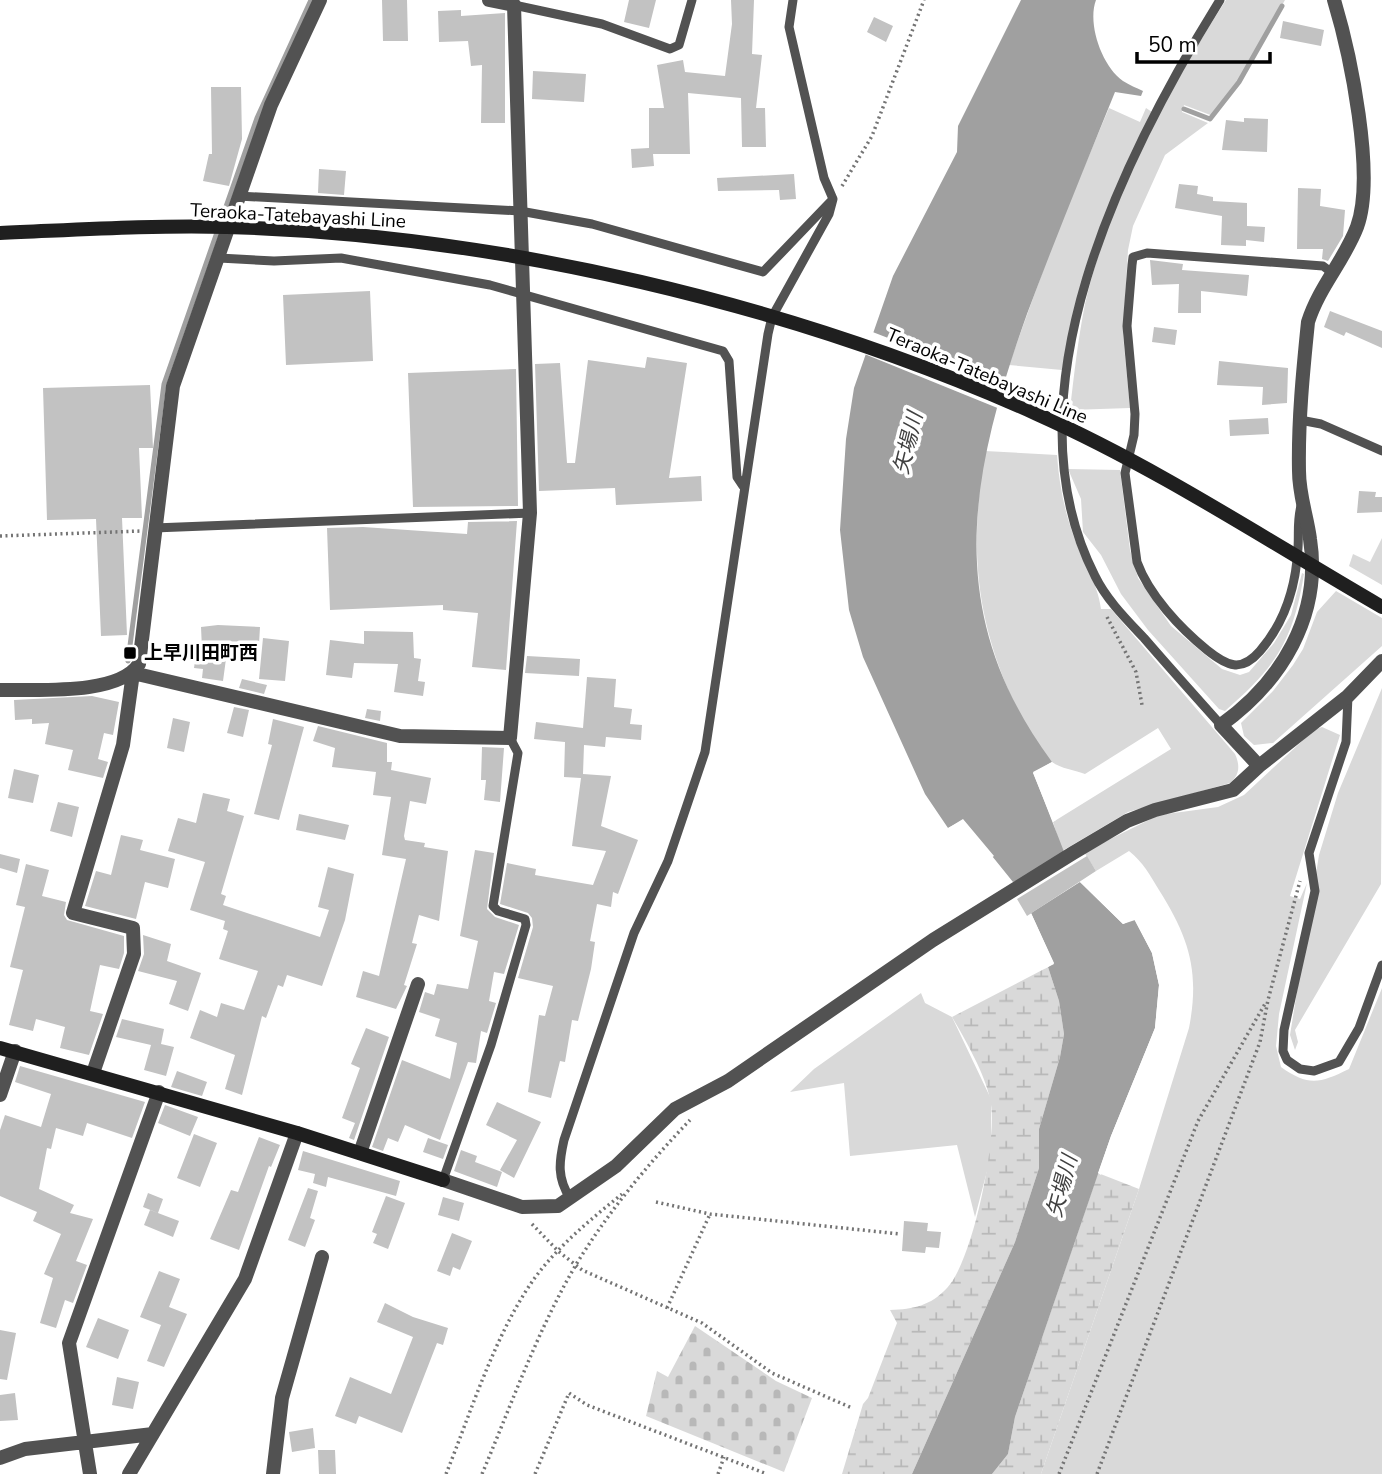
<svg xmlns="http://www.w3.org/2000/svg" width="1382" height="1474" font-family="'Nunito Sans','Noto Sans JP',sans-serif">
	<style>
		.grass { fill: #d9d9d9 }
		.wetland { fill: url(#wetland-marsh) }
		.cemetery { fill: url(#cemetery-stones) }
		.water { fill: #a0a0a0 }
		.pier { fill: #fff }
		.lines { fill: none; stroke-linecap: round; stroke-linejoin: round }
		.stream { stroke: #a0a0a0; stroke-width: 5 }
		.building { fill: #c2c2c2 }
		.path { stroke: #747474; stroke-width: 3.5; stroke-dasharray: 2 3.5; stroke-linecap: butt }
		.lane { stroke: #525252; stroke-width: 9 }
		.street { stroke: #525252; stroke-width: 14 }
		.secondary { stroke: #1f1f1f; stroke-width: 14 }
		.poi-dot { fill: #000; stroke: #fff; stroke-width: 2.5 }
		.labels { text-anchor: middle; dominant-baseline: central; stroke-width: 7; stroke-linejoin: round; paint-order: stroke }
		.street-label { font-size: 19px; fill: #000; stroke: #fff }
		.poi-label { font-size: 19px; font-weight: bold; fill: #000; stroke: #fff; text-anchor: start }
		.water-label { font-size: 21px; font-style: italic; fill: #414141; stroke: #fff }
	</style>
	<defs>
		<pattern id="wetland-marsh" width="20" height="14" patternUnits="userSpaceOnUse" patternTransform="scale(1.75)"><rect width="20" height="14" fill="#d9d9d9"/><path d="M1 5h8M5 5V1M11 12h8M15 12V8" fill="none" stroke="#b8b8b8"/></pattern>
		<pattern id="cemetery-stones" width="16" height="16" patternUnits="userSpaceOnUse" patternTransform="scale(1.75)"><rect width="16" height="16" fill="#d9d9d9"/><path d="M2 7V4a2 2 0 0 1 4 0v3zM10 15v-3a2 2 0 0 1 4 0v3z" fill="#b8b8b8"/></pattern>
	</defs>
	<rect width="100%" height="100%" fill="#fff"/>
	<path class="grass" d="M1226 0H1285L1239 82 1213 116 1184 105 1182 112 1208 123 1165 155 1133 226 1128 250 1123 335 1130 408 1070 410C1074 375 1078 339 1085 304 1109 199 1168 90 1226 0Z
		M1109 108 1140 122 1146 108 1152 112C1112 201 1081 273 1062 370L1009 365 1058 229Z
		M985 451 1057 455C1059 483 1064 510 1074 537 1082 561 1098 583 1101 609H1111L1235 754C1240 765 1240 775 1230 783L1128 812 1062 851 1053 822 1171 749 1158 728 1085 774C1075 770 1057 768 1050 760 1031 741 1017 711 1007 687 973 605 971 537 985 451Z
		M1068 469 1120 470 1130 550 1138 578 1171 626 1222 669 1240 675 1249 672 1274 643 1291 615 1302 573 1304 574C1293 641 1276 667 1225 711L1219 709 1148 630 1121 594 1101 555 1083 532 1081 499Z
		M1382 538V585L1349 566 1353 554 1370 562Z
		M1336 591 1382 618V646L1273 743 1254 745 1244 736 1241 723 1273 691 1293 665 1303 649 1317 612Z
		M1382 688 1381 884 1295 1030 1298 1042 1295 1050 1290 1035 1319 855 1338 793Z
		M1322 727 1340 735 1290 896 1300 899 1307 883 1279 1014 1276 1046 1281 1067C1309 1087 1320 1083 1349 1069L1382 988V1474H1041L1139 1189 1189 1028C1200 971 1189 938 1159 890 1150 875 1143 862 1129 851L1096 871 1084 852 1159 815 1218 807 1244 795 1314 730Z
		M921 993 925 1003 952 1017 991 1099V1156L975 1217 957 1145 850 1156 844 1083 790 1092 814 1069Z"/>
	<path class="wetland" d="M1048 967 1059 1001 1064 1034 1060 1057 1039 1129V1168L1015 1242 912 1474H842L863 1404 868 1398 897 1323 890 1310C914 1309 930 1306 947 1288 973 1261 999 1135 990 1099 985 1074 965 1039 952 1017Z
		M1098 1173 1139 1189 1041 1474H992L1008 1454 1015 1417Z"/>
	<path class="cemetery" d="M695 1326 776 1381 812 1398 784 1472 646 1416 657 1371 668 1377Z"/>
	<path class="water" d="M1021 0H1096C1087 24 1102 66 1123 81 1129 85 1137 88 1143 91L1141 96 1115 92C1085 166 1055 239 1027 314 969 477 942 613 1052 762L1033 772 1068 862 1013 882 963 820 948 828 925 794 863 657 849 610 840 530 846 439 854 388 893 276 957 152 958 126Z
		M1080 882 1123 924 1134 919 1152 953 1159 985 1155 1028 1111 1136 1015 1417 1008 1454 992 1474H912L1015 1242 1039 1168V1129L1060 1057 1064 1034 1059 1001 1048 967 1054 963 1031 913Z"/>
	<path class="pier" d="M870 331 1007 384 1000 409 862 353Z
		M1052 762 1054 765 1037 774 1056 820 1053 822 1033 773Z
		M963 819 994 856 991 858 962 824 949 831 945 830Z
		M1083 880 1124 920 1137 917 1155 952 1163 984 1158 1029 1101 1175 1098 1173 1111 1136 1155 1028 1159 985 1152 953 1135 920 1123 924 1080 882Z
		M1031 913 1054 964 1044 969 1049 962 1028 915Z"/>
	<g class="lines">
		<path class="stream" d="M1184 109 1210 119 1239 82 1282 6
			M128 661 164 384 257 118 311 0"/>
	</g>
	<path class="building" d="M382 0H407L408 41H383Z
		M629 0H656L649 28 624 22Z
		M731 0H754L752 54 762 55 756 108H765L766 147H742L741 98 688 93 690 154H653L654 166 632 168 631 149 649 148V108H664L657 65 683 60 685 72 725 76 732 24Z
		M461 10V16L505 13V123H481L482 65 471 66 468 41 439 42 438 11Z
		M874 17 893 26 886 42 867 32Z
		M1283 21 1324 30 1321 46 1280 38Z
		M533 71 586 74 584 102 532 99Z
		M211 87H241L242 139 229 186 203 181 209 154H212Z
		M1244 118 1268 119 1267 152 1222 150 1226 120 1244 122Z
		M319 169 346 171 344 195 318 193Z
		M794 174 796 199 780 200 779 190 718 191 717 178Z
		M1179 184 1198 186 1197 194 1213 197V201L1247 203V226L1265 227 1264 242 1246 240V246L1221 245 1222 216 1175 208Z
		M1298 188 1321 189 1320 206 1345 210 1343 236 1328 261 1322 259 1323 249H1297Z
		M1150 260 1183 264 1182 270 1249 275 1247 296 1201 291V313H1178L1179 284 1152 285Z
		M370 291 373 361 286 365 283 295Z
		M1330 311 1382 331V348L1346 332 1344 336 1324 327Z
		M1154 327 1177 330 1175 345 1152 342Z
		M647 357 687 363 669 478 701 476 702 501 616 505 615 488 539 491 535 364 560 363 567 463H575L588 360 645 368Z
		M1219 361 1288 368 1287 403 1262 405 1263 387 1217 385Z
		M516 369 518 506 413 507 408 373Z
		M150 385 153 448H139L142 518H122L127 635 101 636 96 519 47 520 43 388Z
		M1268 418 1269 434 1230 436 1229 420Z
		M1359 491 1376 492 1375 497H1382V512L1357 513Z
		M517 521 506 670 472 667 478 613 443 610V605L330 610 327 528 363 527 467 534 468 522Z
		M218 625 260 627 259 644H228L223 681 202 678 203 669 194 668 197 648 202 649 201 627Z
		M364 631 413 632 414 658 421 659 418 681 425 682 423 696 394 692 398 664 354 663 352 678 326 675 330 640 364 644Z
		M263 638 289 641 285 681 259 679Z
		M527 656 580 659 579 676 525 673Z
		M587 677 616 679 614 707 632 709 630 724 642 725 641 740 606 737 605 747 584 745 583 774 611 776 601 826 638 840 618 894 613 892 611 907 597 904 590 941 595 942 591 969 578 1021 572 1020 565 1062 560 1061 551 1098 528 1092 539 1015 545 1016 553 986 518 978 533 927 532 918 528 913 500 904 507 863 536 869 535 875 593 885 606 851 572 846 581 778 564 777 565 742 534 739 536 722 583 728Z
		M242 679 267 685 264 694 239 688Z
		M92 696 119 702 113 735 104 733 98 759 108 762 103 778 68 770 73 750 45 744 49 723 32 724V719L15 720 14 700Z
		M234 707 249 710 243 737 227 733Z
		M367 709 381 711 380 721 365 718Z
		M173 718 190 722 184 752 167 748Z
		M273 719 304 727 279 820 254 814 272 745 268 744Z
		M318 726 387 743V762H392L391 770 431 778 426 804 410 801 404 836 405 840 425 843 424 847 448 851 439 921 419 915 412 943 417 944 404 985 407 986 396 1009 356 997 363 971 379 976 406 859 382 855 391 797 373 795 376 772 332 767 335 748 313 741Z
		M482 747 504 748 500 802 484 800 486 780H481Z
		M14 769 39 775 33 803 8 798Z
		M203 793 230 799 227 811 244 816 221 894 226 896 223 905 320 937 329 910 318 907 328 867 354 874 345 920 322 986 287 975 283 987 278 985 266 1018 262 1016 242 1095 225 1089 235 1055 190 1038 200 1010 217 1017 221 1003 244 1010 258 971 219 959 228 931 223 929 225 921 190 910 205 862 168 851 178 818 196 823Z
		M58 802 79 807 72 837 50 831Z
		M299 814 349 825 345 840 296 830Z
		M121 835 143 840 140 850 175 859 168 888 145 882 136 919 85 906 96 871 111 875Z
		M475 850 494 853 487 909 495 917 519 925 504 974 494 972 489 1001 496 1003 487 1033 481 1031 476 1063 468 1062 440 1140 405 1125 398 1142 388 1138 383 1151 372 1147 402 1060 450 1079 457 1043 435 1036 440 1019 419 1012 425 992 434 995 437 984 468 989 478 941 460 936Z
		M0 854 20 859 17 873 0 868Z
		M1087 856 1096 871 1027 916 1017 899Z
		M26 864 49 870 42 896 66 902 64 915 67 920 124 936V953L119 969 100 965 90 1011 103 1014 89 1055 60 1048 65 1027 36 1019 33 1031 9 1025 23 970 10 967 25 907 16 905Z
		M143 935 171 944 167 961 201 973 188 1011 169 1004 177 981 138 971 144 954Z
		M122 1019 164 1029 161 1044 174 1047 166 1076 144 1070 151 1045 116 1037Z
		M366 1028 389 1037 354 1140 349 1138 355 1123 342 1118 360 1068 351 1064Z
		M20 1066 145 1102 132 1138 87 1123 83 1136 56 1128 51 1149 47 1148 39 1189 74 1205 70 1213 93 1219 76 1261 87 1265 73 1303 65 1300 56 1328 40 1323 53 1278 44 1274 61 1234 33 1221 37 1212 0 1196V1130L5 1115 41 1127 51 1094 15 1082Z
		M177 1071 207 1082 202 1096 171 1087Z
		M497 1102 541 1122 514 1178 500 1170 517 1140 486 1125Z
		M165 1105 198 1117 190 1136 158 1123Z
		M194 1134 217 1143 200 1187 177 1178Z
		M259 1137 280 1145 271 1167 269 1166 239 1250 210 1239 231 1190 238 1192Z
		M428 1138 448 1145 443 1159 423 1152Z
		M461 1150 477 1156 475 1162 502 1172 497 1187 454 1171Z
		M303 1151 400 1181 396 1196 328 1177 326 1187 313 1183 315 1174 298 1170Z
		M308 1188 318 1191 310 1218 315 1220 305 1247 288 1240Z
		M148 1193 163 1199 158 1213 143 1207Z
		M386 1196 405 1203 388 1249 373 1243 377 1234 372 1232Z
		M443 1197 464 1203 459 1221 438 1215Z
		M150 1210 179 1221 173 1237 144 1225Z
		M904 1221 928 1223 927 1231 941 1232 939 1248 926 1247 925 1253 902 1251Z
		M452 1233 472 1241 460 1270 453 1267 450 1276 437 1271Z
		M159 1271 180 1279 169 1307 187 1314 164 1367 147 1361 161 1325 140 1317Z
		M385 1303 413 1317 448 1328 443 1345 437 1343 402 1433 359 1416 356 1424 335 1416 350 1377 391 1394 413 1337 377 1322Z
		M98 1318 129 1330 118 1359 86 1347Z
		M0 1330 16 1333 7 1380 0 1379Z
		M117 1377 139 1382 133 1409 112 1405Z
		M15 1393 18 1420 0 1421V1395Z
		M313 1428 315 1448 292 1452 289 1432Z
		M318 1450H335L336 1474H319Z"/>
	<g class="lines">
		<path class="path" d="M842 186 872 136 924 0
			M0 536 142 531
			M1107 617 1136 672 1142 705
			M656 1202 710 1214 900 1234
			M532 1224 558 1251 582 1270 702 1323 772 1373 852 1408
			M667 1308 710 1214
			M446 1474C471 1412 495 1334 534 1279 558 1246 590 1220 622 1194
			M482 1474C512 1403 538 1329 577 1263 609 1211 648 1164 690 1120
			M535 1474 569 1393 587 1405 767 1474
			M718 1474 724 1457
			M1059 1474 1198 1121 1266 1002
			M1097 1474 1260 1042 1268 1000 1300 881"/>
		<path class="lane" d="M1220 0C1123 156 1003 395 1095 576 1106 599 1126 619 1144 638 1169 667 1195 696 1221 725
			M514 5 602 24 670 49 679 45 692 0
			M238 196 520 211 592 224 763 272 833 199
			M219 258 274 261 341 258 490 285 723 351 729 361 737 477 743 486
			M1300 420 1321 424 1382 451
			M1301 506C1297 521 1299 532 1298 548 1296 586 1285 622 1260 651 1241 673 1227 666 1207 650 1180 628 1149 595 1137 562L1125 473 1134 435 1135 414 1127 326 1132 265 1133 257 1147 253 1323 266 1331 272
			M154 528 530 513
			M1348 696 1346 742 1309 853 1315 891 1284 1030 1283 1051 1287 1060 1300 1069 1314 1071 1339 1062 1359 1028 1382 965
			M443 1180 491 1045 526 925 525 919 498 911 493 906 518 753 510 738
			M570 1198C557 1178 559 1162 564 1140L634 933 668 861 705 752 768 334 772 317 829 214 833 199 824 178 789 27 793 0"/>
		<path class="street" d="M0 690C36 689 118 696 139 664L173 386 271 105 320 0
			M1259 766 1221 725C1281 682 1322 616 1310 539 1307 516 1299 495 1299 471 1298 422 1303 371 1308 322 1319 287 1344 261 1357 227 1376 176 1350 53 1334 0
			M93 1073 134 954 133 928 73 913 123 745 133 673 400 736 510 738 530 513 514 5 489 0
			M0 1095 15 1051
			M360 1153 418 984
			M443 1180 522 1207 558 1206 616 1166 675 1109 728 1081 933 940 1073 853 1127 821 1155 810 1233 790 1259 766 1348 696 1382 661
			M0 1458 25 1449 153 1434
			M90 1474 69 1343 159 1092
			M129 1474 245 1279 297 1133
			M273 1474 282 1398 322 1257"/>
		<path class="secondary" d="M0 233C75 230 152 225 227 227 495 234 792 304 1037 414 1158 468 1268 541 1382 607
			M0 1048 297 1133 443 1180"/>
	</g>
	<rect class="poi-dot" x="123" y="646" width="14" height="14" rx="3.5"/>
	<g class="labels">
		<g class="street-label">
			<text transform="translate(298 216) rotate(3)">Teraoka-Tatebayashi Line</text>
			<text transform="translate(987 376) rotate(23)">Teraoka-Tatebayashi Line</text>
		</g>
		<g class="poi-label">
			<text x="144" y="653">上早川田町西</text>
		</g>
		<g class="water-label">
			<text transform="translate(908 443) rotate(-76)">矢場川</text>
			<text transform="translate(1062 1186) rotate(-75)">矢場川</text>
		</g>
	</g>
	<path d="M1137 52v10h133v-10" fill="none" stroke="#000000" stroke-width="3.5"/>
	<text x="1148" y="52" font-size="21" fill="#000000" stroke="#ffffff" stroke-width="5" paint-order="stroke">50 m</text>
</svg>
